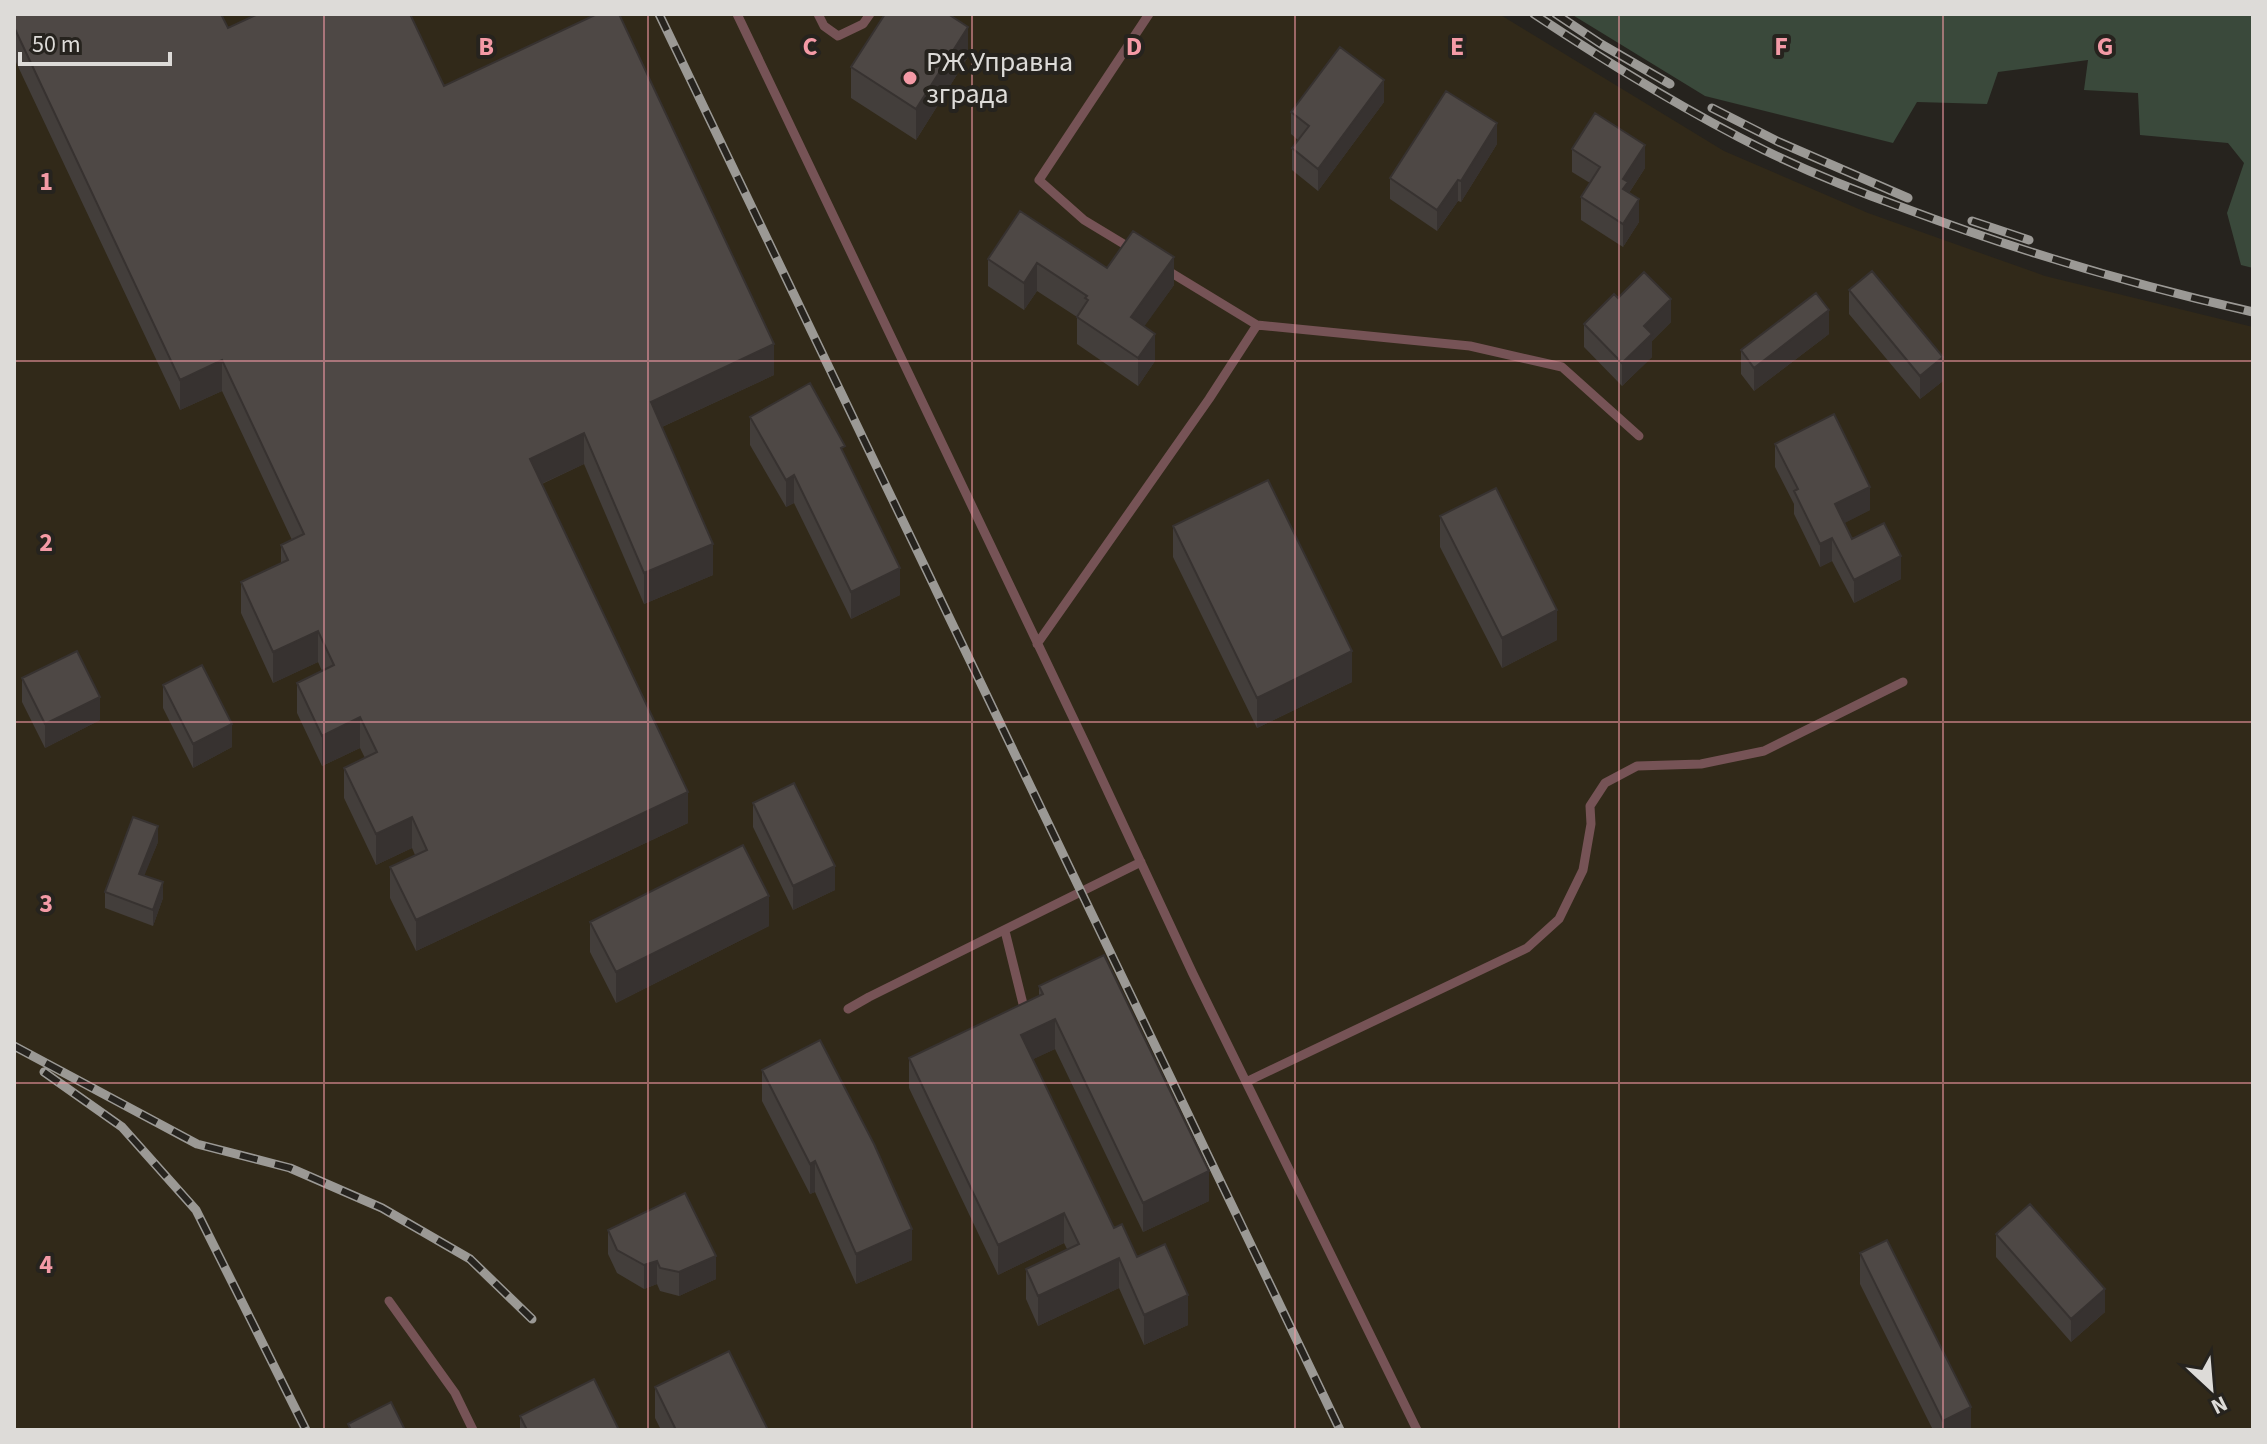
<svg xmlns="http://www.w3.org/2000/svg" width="2267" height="1444" font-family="'Source Sans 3',sans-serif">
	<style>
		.industrial { fill: #312919 }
		.green { fill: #3a493b }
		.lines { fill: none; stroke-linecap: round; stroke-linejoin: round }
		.service { stroke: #765356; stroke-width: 9 }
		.rail-casing { stroke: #9b9995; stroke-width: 9 }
		.rail { stroke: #26231e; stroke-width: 6; stroke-dasharray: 18; stroke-linecap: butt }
		.wall { fill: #433e3b }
		.shaded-wall { fill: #373230 }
		.building { fill: #4e4845; stroke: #373230; stroke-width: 2 }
		.grid { fill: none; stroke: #f49aa6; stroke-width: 2; stroke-opacity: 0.55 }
		.poi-dot { fill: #f49aa6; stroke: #26231e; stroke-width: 3 }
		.labels { text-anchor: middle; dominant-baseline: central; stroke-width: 8; stroke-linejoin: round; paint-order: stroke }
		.poi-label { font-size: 28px; fill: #dddbd8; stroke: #26231e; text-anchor: start }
		.grid-label { font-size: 26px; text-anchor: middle; font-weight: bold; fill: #f49aa6; stroke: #26231e; stroke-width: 8; stroke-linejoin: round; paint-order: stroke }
	</style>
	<rect width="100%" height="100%" fill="#26231e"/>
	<path class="industrial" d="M14 14H1499L1724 151 1868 213 2045 276 2253 327V1430H14Z"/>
	<path class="green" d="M1571 14H2253V268L2241 265 2227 213 2244 163 2228 143 2140 135 2138 93 2084 90 2088 60 1998 72 1987 104 1917 102 1893 143 1705 96Z"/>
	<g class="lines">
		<path class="service" d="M737 14 1087 747 1193 974 1417 1430
			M818 14 824 26 838 36 863 24 870 14
			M1132 249 1084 220 1039 180 1149 14
			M1165 269 1257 325 1470 346 1562 367 1639 436
			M1037 644 1209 399 1257 325
			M1005 931 1023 1004
			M848 1009 869 997 1141 862
			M1246 1082 1527 948 1559 919 1583 870 1591 824 1590 806 1605 783 1637 766 1701 764 1764 751 1903 682
			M389 1301 455 1393 473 1430"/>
		<g class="rail-casing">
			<path id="rail" d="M659 14 1340 1430
				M1534 14C1608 63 1684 110 1764 150 1809 172 1856 191 1904 208 2018 251 2134 285 2253 312
				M1556 14 1601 44 1670 84
				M1712 108 1779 142 1908 198
				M1972 221 2029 240
				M14 1046 197 1144 290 1168 382 1208 470 1259 532 1319
				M44 1072 122 1127 196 1210 306 1430"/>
		</g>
		<use href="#rail" class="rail"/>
	</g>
	<path class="wall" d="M14 14 444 86 774 375 662 427 713 575 644 604 584 464 542 484 688 823 416 951 390 898V867L415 855 412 848 376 865 344 798V768L365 758 360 748 322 766 297 713V683L322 671 318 662 273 683 241 613V582L281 563V545L292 540 222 391 180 410 14 58Z
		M952 14 951 16 968 57 916 140 851 98V67Z
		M1384 102 1318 191 1292 170V148L1298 140 1291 134V112Z
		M1497 144 1461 202 1458 201 1437 231 1390 199V178Z
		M1572 149 1645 168 1629 193 1639 222 1623 247 1581 220V197L1590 183 1572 172Z
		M988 259 1107 268 1174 285 1144 326 1155 361 1138 386 1077 344V317L1037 291 1024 310 988 286Z
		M1849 290 1943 381 1920 399 1849 314Z
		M1618 298 1671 322 1652 341V357L1622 386 1584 347V324Z
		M1829 334 1754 391 1741 374V350Z
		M750 417 900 595 851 619 794 503 786 507 750 445Z
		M1775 444 1870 510 1844 523 1852 539 1901 579 1854 603 1832 561 1820 567 1794 514V504L1775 467Z
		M1440 516 1557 640 1502 668 1440 547Z
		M1173 526 1352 682 1257 728 1173 557Z
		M22 678 100 720 45 748 22 702Z
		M163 685 232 747 193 768 163 708Z
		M753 803 835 890 793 910 753 827Z
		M158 842 144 875 163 898 153 926 105 908V892Z
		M590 922 769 926 616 1003 590 952Z
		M1039 986 1209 1201 1143 1232 1055 1049 1033 1059 1114 1228 1137 1257 1188 1325 1144 1345 1119 1288 1038 1326 1026 1299V1269L1067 1249 1064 1243 998 1275 909 1088V1058L1039 996Z
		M762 1070 912 1260 856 1284 815 1192 810 1194 762 1101Z
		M608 1230 716 1279 679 1296 660 1291 657 1284 644 1289 617 1273 608 1254Z
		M1996 1234 2105 1312 2071 1342 1996 1257Z
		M1860 1253 1971 1430H1933L1860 1284Z
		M655 1387 768 1430H661L655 1418Z
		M520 1416 619 1430H520Z"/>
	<path class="shaded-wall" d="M968 27V57L916 140V109Z
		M1384 80V102L1318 191V169Z
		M1497 123V144L1461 202V181Z
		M1645 145V168L1623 202V179Z
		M1458 180V201L1437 231V210Z
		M1639 199V222L1623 247V224Z
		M1174 257V285L1131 345V317Z
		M1037 263V291L1024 310V283Z
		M1671 299V322L1652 341V357L1622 386V363L1644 326Z
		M1829 310V334L1754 391V368Z
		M1155 334V361L1138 386V358Z
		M774 344V375L651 432V402Z
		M1943 357V381L1920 399V376Z
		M222 360V391L180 410V380Z
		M584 433V464L530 489V459Z
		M794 475V503L786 507V480Z
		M1870 487V510L1835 528V504Z
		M1832 538V561L1820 567V544Z
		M713 544V575L644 604V573Z
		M1901 556V579L1854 603V580Z
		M900 568V595L851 619V592Z
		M1557 610V640L1502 668V638Z
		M318 631V662L273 683V652Z
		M1352 651V682L1257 728V698Z
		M100 697V720L45 748V724Z
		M360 717V748L322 766V736Z
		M232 724V747L193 768V744Z
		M688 792V823L416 951V920Z
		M412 817V848L376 865V834Z
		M158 826V842L139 889V874Z
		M835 866V890L793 910V886Z
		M163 882V898L153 926V910Z
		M769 896V926L616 1003V972Z
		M1055 1019V1049L1021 1065V1035Z
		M815 1161V1192L810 1194V1164Z
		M1209 1171V1201L1143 1232V1203Z
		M1064 1213V1243L998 1275V1245Z
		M912 1229V1260L856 1284V1254Z
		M716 1256V1279L679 1296V1272Z
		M1119 1258V1288L1038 1326V1296Z
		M657 1261V1284L644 1289V1265Z
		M2105 1289V1312L2071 1342V1319Z
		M1188 1295V1325L1144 1345V1315Z
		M1971 1407V1430H1943V1421Z"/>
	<path class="building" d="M14 14H221L228 28 258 14H410L444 86 597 14H619L774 344 651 402 713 544 644 573 584 433 530 459 688 792 416 920 390 867 427 850 412 817 376 834 344 768 377 752 360 717 322 736 297 683 334 665 318 631 273 652 241 582 288 560 281 545 304 534 222 360 180 380 14 27Z
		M885 14H948L968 27 916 109 851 67Z
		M1340 47 1384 80 1318 169 1292 148 1309 126 1291 112Z
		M1446 91 1497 123 1461 181 1458 180 1437 210 1390 178Z
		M1595 113 1645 145 1623 179 1628 182 1623 189 1639 199 1623 224 1581 197 1600 167 1572 149Z
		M1020 211 1107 268 1133 231 1174 257 1131 317 1155 334 1138 358 1077 317 1088 300 1085 298 1087 296 1037 263 1024 283 988 259Z
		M1872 271 1943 357 1920 376 1849 290Z
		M1644 272 1671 299 1644 326 1652 334 1622 363 1584 324 1614 294 1618 298Z
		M1816 293 1829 310 1754 368 1741 350Z
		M810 383 845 446 841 448 900 568 851 592 794 475 786 480 750 417Z
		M1834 414 1870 487 1835 504 1852 539 1884 523 1901 556 1854 580 1832 538 1820 544 1794 491 1798 489 1775 444Z
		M1268 480 1352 651 1257 698 1173 526Z
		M1496 488 1557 610 1502 638 1440 516Z
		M77 651 100 697 45 724 22 678Z
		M202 665 232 724 193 744 163 685Z
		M794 783 835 866 793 886 753 803Z
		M133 817 158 826 139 874 163 882 153 910 105 892Z
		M743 845 769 896 616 972 590 922Z
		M1104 955 1209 1171 1143 1203 1055 1019 1021 1035 1114 1228 1122 1224 1137 1257 1165 1244 1188 1295 1144 1315 1119 1258 1038 1296 1026 1269 1079 1244 1064 1213 998 1245 909 1058 1043 994 1039 986Z
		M820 1040 874 1144 912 1229 856 1254 815 1161 810 1164 762 1070Z
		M685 1193 716 1256 679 1272 660 1268 657 1261 644 1265 617 1250 608 1230Z
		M2030 1204 2105 1289 2071 1319 1996 1234Z
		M1887 1240 1971 1407 1943 1421 1860 1253Z
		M729 1351 768 1430H676L655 1387Z
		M594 1379 619 1430H527L520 1416Z
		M391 1402 405 1430H351L348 1424Z"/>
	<path class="grid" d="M324 14V1430M648 14V1430M972 14V1430M1295 14V1430M1619 14V1430M1943 14V1430M14 361H2253M14 722H2253M14 1083H2253"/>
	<circle class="poi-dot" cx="910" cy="78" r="8"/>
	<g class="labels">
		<g class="poi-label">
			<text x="926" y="62">РЖ Управна<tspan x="926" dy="32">зграда</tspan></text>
		</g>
	</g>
	<g class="grid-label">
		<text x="486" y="55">B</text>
		<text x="810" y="55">C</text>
		<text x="1134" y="55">D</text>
		<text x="1457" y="55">E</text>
		<text x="1781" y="55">F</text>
		<text x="2105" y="55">G</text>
		<text x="46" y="190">1</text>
		<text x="46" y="551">2</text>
		<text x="46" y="912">3</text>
		<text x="46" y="1273">4</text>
	</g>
	<rect width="2267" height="1444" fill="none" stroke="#dddbd8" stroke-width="32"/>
	<g transform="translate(2211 1388) rotate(154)" stroke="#26231e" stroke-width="6" paint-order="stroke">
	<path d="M0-6L14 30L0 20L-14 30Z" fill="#dddbd8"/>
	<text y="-12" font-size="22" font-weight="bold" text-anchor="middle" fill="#dddbd8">N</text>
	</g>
	<path d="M20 52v12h150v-12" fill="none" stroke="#dddbd8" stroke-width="4"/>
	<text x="32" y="52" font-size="24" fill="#dddbd8" stroke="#26231e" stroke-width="6" paint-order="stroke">50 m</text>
</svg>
